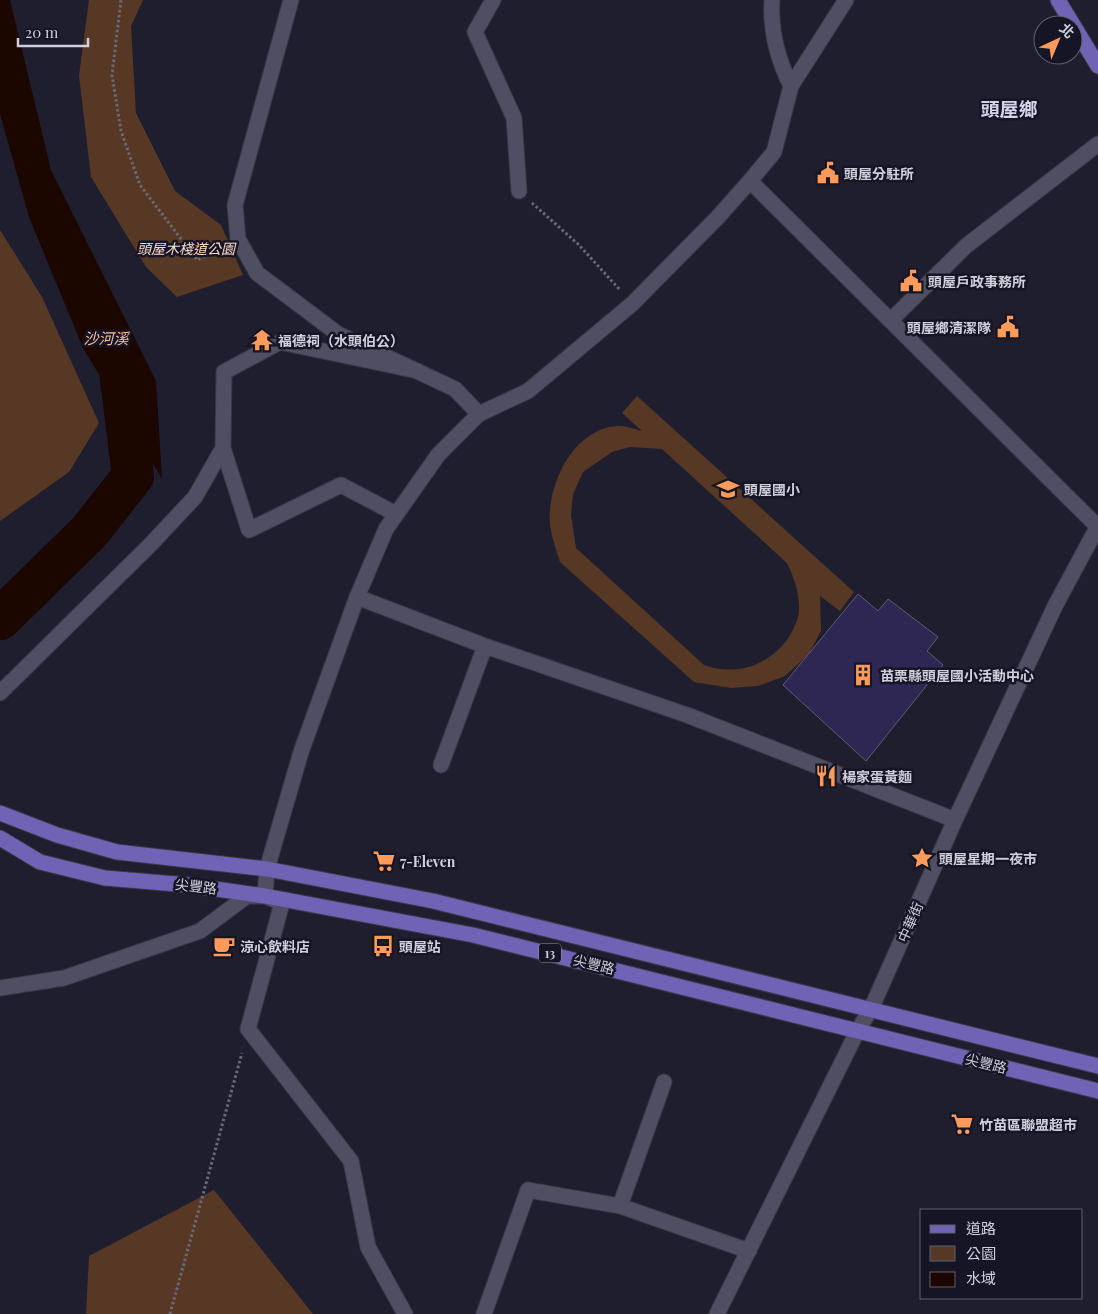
<svg xmlns="http://www.w3.org/2000/svg" width="1098" height="1314" font-family="'Playfair Display','Noto Sans TC',serif">
	<style>
		.green { fill: #573825; fill-rule: evenodd }
		.water { fill: #1b0600 }
		.lines { fill: none; stroke-linecap: round; stroke-linejoin: round }
		.river { stroke: #1b0600; stroke-width: 42 }
		.building { fill: #2e2754; stroke: #5e5d71 }
		.minor-casing { stroke: #3a3846; stroke-width: 17 }
		.major-casing { stroke: #3a3846; stroke-width: 17 }
		.path { stroke: #6a6978; stroke-width: 3; stroke-dasharray: 2.5 2.5; stroke-linecap: butt }
		.minor { stroke: #504e62; stroke-width: 15 }
		.major { stroke: #7062b4; stroke-width: 15 }
		.labels { text-anchor: middle; dominant-baseline: central; stroke-width: 5; stroke-linejoin: round; paint-order: stroke }
		.shield { fill: #161525; stroke: #9898a5; stroke-width: 1 }
		.shield-label { font-size: 12px; font-weight: bold; fill: #d0d0dc }
		.poi-label { font-size: 14px; font-weight: bold; fill: #d0d0dc; stroke: #161525; text-anchor: start }
		.park-label { font-size: 14px; font-style: italic; fill: #fcdcca; stroke: #161525 }
		.street-label { font-size: 14px; fill: #d0d0dc; stroke: #161525 }
		.water-label { font-size: 15px; font-style: italic; fill: #fcbe9a; stroke: #161525 }
		.district-label { font-size: 19px; font-weight: bold; fill: #d5d4ec; stroke: #161525 }
	</style>
	<rect width="100%" height="100%" fill="#1f1e2f"/>
	<path class="green" d="M89 0H143L131 26 136 113 175 191 221 225 243 275 177 297 146 267 91 177 79 76Z
		M0 230 42 297 99 423 69 472 0 521Z
		M637 396 854 592 840 611 820 596 821 631 808 655 785 676 758 686 731 688 694 682 560 562C555 546 548 528 550 510 553 475 576 430 616 426 623 425 634 429 642 431L622 413ZM630 447 662 449 787 563C795 579 804 605 796 623 782 660 741 679 704 665L576 548 571 515 573 494 583 472 612 452Z
		M214 1190 313 1314H86L89 1256Z"/>
	<path class="water" d="M0 0H10L51 170 156 381 162 479 83 348 29 217 0 114Z"/>
	<g class="lines">
		<path class="river" d="M0 619 89 532 133 476 119 363"/>
	</g>
	<path class="building" d="M858 594 878 611 888 599 938 637 927 651 943 665 866 761 783 685Z"/>
	<g class="lines">
		<g class="minor-casing">
			<path id="minor" d="M291 0 235 205 238 239 257 273 338 334 455 389 479 414
				M493 0 475 32 514 118 519 191
				M772 0C770 31 777 58 791 86
				M750 181 1098 527
				M891 320 966 246 1098 144
				M223 448 249 530 341 485 396 514
				M357 597 485 646 687 715 955 820
				M0 693 151 544 195 497 223 448 224 372 280 342 418 371
				M441 765 485 646
				M265 896 267 869 301 752 357 597 386 529 438 455 479 414 528 391 632 304 718 217 750 181 774 152 791 86 846 0
				M0 988 64 978 200 931 247 896H265L282 903 248 1029 351 1161 368 1247 405 1314
				M620 1206 664 1082
				M484 1314 528 1190 620 1206 749 1251
				M717 1314 858 1030 871 1009 955 820 1055 606 1098 526"/>
		</g>
		<g class="major-casing">
			<path id="major" d="M1058 0 1098 66
				M0 813 57 835 117 852 267 869 433 901 1098 1066
				M0 838 40 862 105 878 188 885 265 896 473 935 1098 1091"/>
		</g>
		<path class="path" d="M121 0 112 75 121 131 140 185 197 260 222 247
			M532 203 578 244 620 290
			M170 1314 242 1053"/>
		<use href="#minor" class="minor"/>
		<use href="#major" class="major"/>
	</g>
	<defs>
		<g id="civic-bare" transform="scale(1.725)"><path d="M-.6-6.5H3V-4.5H.6V-3L4-1V1h2V6H-6V1h2V-1L-.6-3ZM-1.2 2.5V6h2.4V2.5Z" fill="#ff9b5a" stroke="#161525" stroke-width="2.5" paint-order="stroke"/></g>
		<g id="temple-bare" transform="scale(1.725)"><path d="M0-6L5-2H3V0L6.5 2.5H4V6H1.5V3h-3V6H-4V2.5H-6.5L-3 0V-2H-5Z" fill="#ff9b5a" stroke="#161525" stroke-width="2.5" paint-order="stroke"/></g>
		<g id="school-bare" transform="scale(1.725)"><path d="M0-5L7-2L0 1L-7-2ZM-4 1L0 2.5L4 1V4Q0 6-4 4Z" fill="#ff9b5a" stroke="#161525" stroke-width="2.5" paint-order="stroke"/></g>
		<g id="building-bare" transform="scale(1.725)"><path d="M-4-6H4V6H1V3H-1V6H-4ZM-2.5-4.3h1.7v1.8h-1.7ZM.8-4.3h1.7v1.8H.8ZM-2.5-1h1.7V.8h-1.7ZM.8-1h1.7V.8H.8Z" fill="#ff9b5a" stroke="#161525" stroke-width="2.5" paint-order="stroke"/></g>
		<g id="restaurant-bare" transform="scale(1.725)"><path d="M-5-6h1v4h1v-4h1v4h1v-4h1v5L-1.5 .5V6h-2V.5L-5-1ZM5-6V6H3V1.5H1.5Q1.5-4 5-6Z" fill="#ff9b5a" stroke="#161525" stroke-width="2.5" paint-order="stroke"/></g>
		<g id="sight-bare" transform="scale(1.725)"><path d="M0-6L1.8-2.2L6-1.7L2.9 1.2L3.7 5.4L0 3.3L-3.7 5.4L-2.9 1.2L-6-1.7L-1.8-2.2Z" fill="#ff9b5a" stroke="#161525" stroke-width="2.5" paint-order="stroke"/></g>
		<g id="supermarket-bare" transform="scale(1.725)"><path d="M-6-5.5h2.5l.6 2H6L4.5 2H-2.5L-4.4-4H-6ZM-1.5 3.2a1.3 1.3 0 1 0 .1 0ZM3 3.2a1.3 1.3 0 1 0 .1 0Z" fill="#ff9b5a" stroke="#161525" stroke-width="2.5" paint-order="stroke"/></g>
		<g id="cafe-bare" transform="scale(1.725)"><path d="M-5.5-4.5H6V0H3Q3 3.5 0 3.5H-2.5Q-5.5 3.5-5.5 0ZM3-3.2v2h1.7v-2ZM-6 4.5H4V6H-6Z" fill="#ff9b5a" stroke="#161525" stroke-width="2.5" paint-order="stroke"/></g>
		<g id="bus-bare" transform="scale(1.725)"><path d="M-5-6H5V4H4V6H2V4H-2V6H-4V4H-5ZM-3.5-4V0h7V-4ZM-3.5 1.2v1.5H-2V1.2ZM2 1.2v1.5H3.5V1.2Z" fill="#ff9b5a" stroke="#161525" stroke-width="2.5" paint-order="stroke"/></g>
	</defs>
	<g fill-rule="evenodd">
		<use href="#civic-bare" x="828" y="173"/>
		<use href="#civic-bare" x="911" y="281"/>
		<use href="#civic-bare" x="1008" y="327"/>
		<use href="#temple-bare" x="262" y="340"/>
		<use href="#school-bare" x="728" y="489"/>
		<use href="#building-bare" x="863" y="675"/>
		<use href="#restaurant-bare" x="826" y="776"/>
		<use href="#sight-bare" x="922" y="858"/>
		<use href="#supermarket-bare" x="384" y="861"/>
		<use href="#cafe-bare" x="224" y="946"/>
		<use href="#bus-bare" x="383" y="946"/>
		<use href="#supermarket-bare" x="962" y="1124"/>
	</g>
	<g class="labels">
		<rect class="shield" x="539" y="943.5" width="22" height="19" rx="4"/>
		<g class="shield-label">
			<text x="550" y="953">13</text>
		</g>
		<g class="poi-label">
			<text x="844" y="173">頭屋分駐所</text>
			<text x="928" y="281">頭屋戶政事務所</text>
			<text x="991" y="327" text-anchor="end">頭屋鄉清潔隊</text>
			<text x="278" y="340">福德祠（水頭伯公）</text>
			<text x="744" y="489">頭屋國小</text>
			<text x="880" y="675">苗栗縣頭屋國小活動中心</text>
			<text x="842" y="776">楊家蛋黃麵</text>
			<text x="939" y="858">頭屋星期一夜市</text>
			<text x="400" y="861">7-Eleven</text>
			<text x="240" y="946">涼心飲料店</text>
			<text x="399" y="946">頭屋站</text>
			<text x="979" y="1124">竹苗區聯盟超市</text>
		</g>
		<g class="park-label">
			<text x="186" y="248">頭屋木棧道公園</text>
		</g>
		<g class="street-label">
			<text transform="translate(196 886) rotate(7)">尖豐路</text>
			<text transform="translate(910 922) rotate(-66)">中華街</text>
			<text transform="translate(594 964) rotate(14)">尖豐路</text>
			<text transform="translate(986 1063) rotate(14)">尖豐路</text>
		</g>
		<g class="water-label">
			<text x="106" y="338">沙河溪</text>
		</g>
		<g class="district-label">
			<text x="1009" y="108">頭屋鄉</text>
		</g>
	</g>
	<rect x="920" y="1209" width="162" height="90" fill="#161525" stroke="#60606e"/>
	<rect x="930" y="1225" width="25" height="8" fill="#7062b4" stroke="#60606e"/>
	<text x="966" y="1234" font-size="15" fill="#d0d0dc">道路</text>
	<rect x="930" y="1246" width="25" height="15" fill="#573825" stroke="#60606e"/>
	<text x="966" y="1259" font-size="15" fill="#d0d0dc">公園</text>
	<rect x="930" y="1272" width="25" height="15" fill="#1b0600" stroke="#60606e"/>
	<text x="966" y="1284" font-size="15" fill="#d0d0dc">水域</text>
	<g transform="translate(1058 40) rotate(44)"><circle r="24" fill="#161525" stroke="#60606e"/>
	<path d="M0-4L9 19L0 12L-9 19Z" fill="#ff9b5a"/>
	<text y="-8" font-size="14" font-weight="bold" text-anchor="middle" fill="#d0d0dc">北</text>
	</g>
	<path d="M18 38v8h70v-8" fill="none" stroke="#d0d0dc" stroke-width="2.5"/>
	<text x="25" y="38" font-size="15" fill="#d0d0dc" stroke="#161525" stroke-width="4" paint-order="stroke">20 m</text>
</svg>
